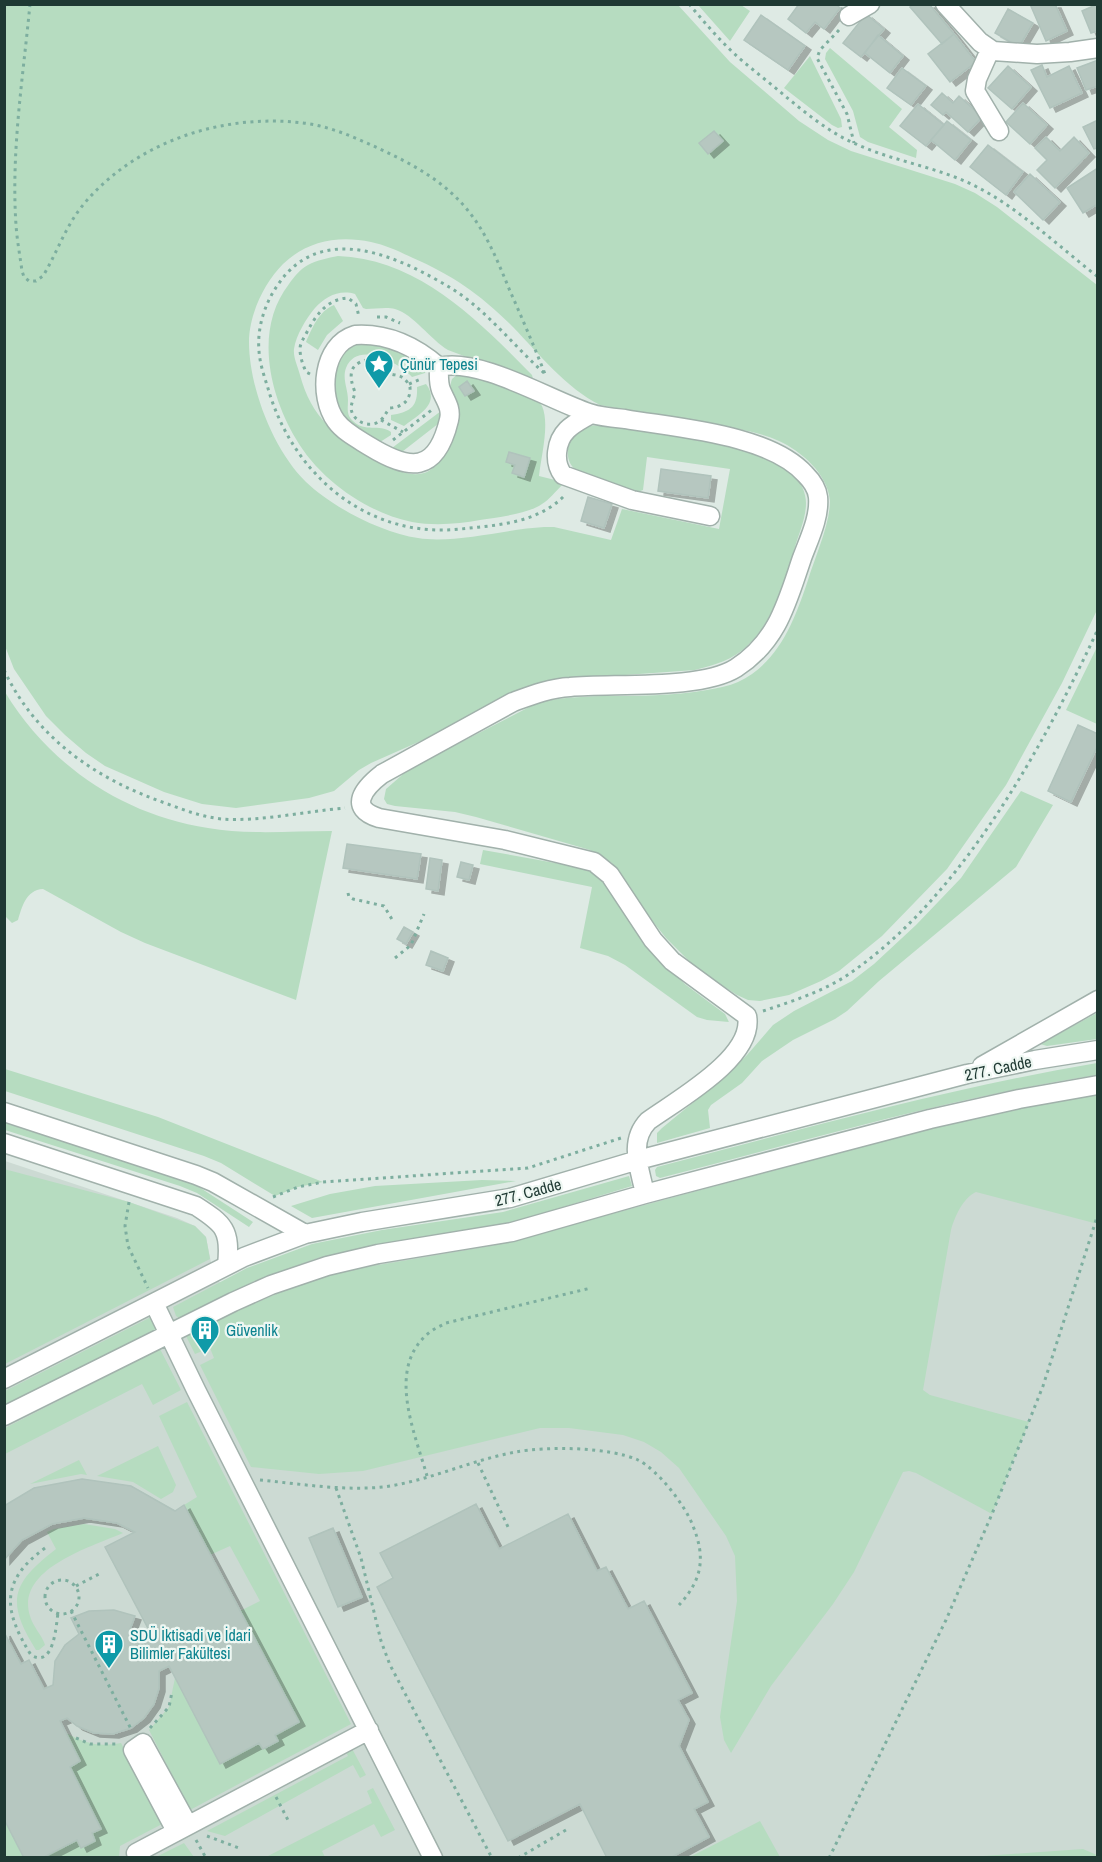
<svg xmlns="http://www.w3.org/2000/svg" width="1102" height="1862" font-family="'Archivo Narrow',sans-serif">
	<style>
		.built { fill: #ccdad3 }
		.green { fill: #b6dcc0 }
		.building { fill: #b6c7c0; stroke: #b0c3bc; stroke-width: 1.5; filter: url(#shadow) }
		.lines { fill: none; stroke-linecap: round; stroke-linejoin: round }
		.minor-casing { stroke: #a1b1ab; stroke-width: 21 }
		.path { stroke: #7dae9f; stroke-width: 3; stroke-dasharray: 3 4.5; stroke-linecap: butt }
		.minor { stroke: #fff; stroke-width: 18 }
		.labels { text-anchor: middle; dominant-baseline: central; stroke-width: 4.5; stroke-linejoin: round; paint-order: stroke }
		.culture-label { font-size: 16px; fill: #0d838f; stroke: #eef7f2; text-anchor: start }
		.street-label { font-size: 16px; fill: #1f3933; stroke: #eef7f2 }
	</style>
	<defs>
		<filter id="shadow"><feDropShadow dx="6" dy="4" stdDeviation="0" flood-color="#0004"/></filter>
	</defs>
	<rect width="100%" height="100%" fill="#deeae4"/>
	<path class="built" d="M1097 1094V1857L5 1858V1161L177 1218 195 1226 206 1237 213 1273 239 1309 316 1279 364 1266 496 1245 969 1118Z"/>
	<path class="green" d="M4 5H678L730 62 799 121 828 140 851 151 955 184 975 193 997 207 1097 285V610L1062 683 1006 785 947 869 882 936 839 971 821 981 789 995 760 1001 748 1000 737 995 698 970 666 938 650 918 612 863 590 850 476 817 455 812 395 806 387 804 384 799 386 789 409 769 535 704C557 697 580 697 603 696 638 696 673 696 707 690 718 688 729 686 738 682 779 663 795 619 808 580 815 557 830 524 830 501 828 474 801 451 779 441 757 431 731 428 708 424 672 418 636 412 600 405 565 387 540 355 513 327 481 295 454 276 413 258 400 252 386 245 371 242 338 235 307 241 283 264 264 283 249 315 249 342 249 387 273 450 306 482 332 507 382 533 418 538 454 544 506 529 544 527H554L611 540 622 509 719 529 730 469 647 457 643 490 638 492 578 472C558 458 570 429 591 426 595 425 601 426 605 426 654 434 758 443 794 475 801 482 806 493 806 503 806 518 799 533 795 547 784 582 775 619 748 645 733 660 715 665 695 670L555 680 504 697 423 740 371 763 359 770 334 791 309 798 236 808 202 804 164 792 105 766 86 753 65 735 46 716 14 669 5 646Z
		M698 5H741L750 11 730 41Z
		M830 48 902 109 889 127 917 150 916 158 868 142 860 137 853 111 825 59 826 53Z
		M810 56 841 119 842 127 838 128 832 125 784 88Z
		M338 256C419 259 479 321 532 375L533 379 531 381 448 350C431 340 413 314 395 309 387 307 375 309 366 309L363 308 355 294C339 289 325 297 315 308 306 319 296 335 294 349 293 357 298 367 300 375 311 417 336 437 373 458 388 466 406 478 424 473 432 471 440 462 444 455 450 444 461 426 459 413 456 400 447 393 452 379L458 374H465C481 379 535 392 542 406 550 424 541 457 539 476L559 481 562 485C556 491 549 500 542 504 528 514 498 517 480 520 459 524 434 526 412 522 367 513 319 479 296 439 269 394 254 329 289 284 294 277 300 269 308 265 317 260 328 258 338 256Z
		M334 305 343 321 327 335 318 350 306 342C312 328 319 311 334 305Z
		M362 342 389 346 427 366 425 373 412 377C398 362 357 340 346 368 342 379 348 389 348 400 348 408 346 415 353 421 365 433 379 423 391 432V435L377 444C368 437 346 423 340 415 325 394 333 347 362 342Z
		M426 384C441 404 418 415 404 426L391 420V415C410 412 418 407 417 387Z
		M441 411 443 420 398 455 388 451Z
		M1097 647 1098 724H1097L1066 710Z
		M5 692C49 765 123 815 208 828 248 835 291 831 332 831L296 1000 145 943 121 932 43 889C26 890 22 907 18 920L12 923 5 916Z
		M1021 791 1053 805 1016 867 879 981 847 1011 835 1019 793 1040 762 1061 742 1083 711 1105 708 1110 710 1128 657 1143V1133L662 1128 723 1078 747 1055 773 1025 794 1011 852 981 874 964 916 925 961 878Z
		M483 850 583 868 593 872 600 878 654 955 686 985 725 1014 729 1022 707 1020 697 1017 625 965 608 956 580 948 592 887 480 864Z
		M1097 1013V1039L1047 1046 1040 1044Z
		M1097 1063V1075C949 1098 805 1141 660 1178L656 1176 655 1170 657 1167C803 1129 949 1088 1097 1063Z
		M5 1069 158 1117 323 1182 298 1187 275 1196 221 1163 204 1156 5 1091Z
		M1097 1094 1098 1214 1094 1223 976 1192C963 1198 955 1216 951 1230L923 1390 930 1395 1029 1422 992 1514 916 1473 909 1471 903 1472 854 1572 833 1604 771 1686 731 1753 724 1740 720 1717 737 1601 735 1556 726 1536 679 1468 661 1452 644 1442 623 1435 569 1428H540L363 1471 319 1474 251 1467 200 1365 214 1358 210 1348 195 1354 186 1336 239 1310 286 1290 343 1271 496 1245 969 1118Z
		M5 1123 182 1180 199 1187 253 1222 249 1227 197 1193 180 1186 5 1130Z
		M4 1169 129 1202 195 1226 206 1237 210 1259 5 1364Z
		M629 1176 632 1186 511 1223 358 1249 318 1258 255 1281 179 1318 176 1316 173 1307 247 1268 312 1244 382 1230 503 1212Z
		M482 1180 516 1181 312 1218 291 1206 330 1194 375 1186Z
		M153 1316 157 1325 156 1329 5 1405V1391Z
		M160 1349 181 1390 153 1405 142 1384 5 1454V1428Z
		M187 1402 351 1724 190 1810 149 1730 169 1707 175 1678 220 1763 259 1743 263 1749 278 1741 275 1735 299 1722 240 1611 260 1601 230 1546 210 1555 184 1505 197 1497 159 1416Z
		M158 1446 176 1485 173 1492 161 1499 133 1482 97 1476Z
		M79 1460 87 1475 81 1474 30 1484Z
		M84 1524 115 1529 123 1533C91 1547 15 1569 30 1616 33 1627 42 1635 45 1645L39 1650H36C5 1601 12 1583 56 1549L47 1532 54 1529Z
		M66 1733C87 1744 98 1747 121 1743L164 1823 120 1846 119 1857 42 1858 77 1840 81 1848 95 1841 92 1833 101 1829 70 1767 80 1761Z
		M348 1741 366 1775 360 1778 353 1765 225 1836 207 1831 348 1756 342 1744Z
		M373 1788 395 1830 381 1837 374 1824 322 1851 325 1857H266L372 1803 367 1791Z
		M5 1819 24 1857H5Z
		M760 1821 780 1857H690Z
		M184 1843 194 1857H156Z
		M1083 1849 1097 1855V1857H969Z"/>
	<path class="building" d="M799 4H836L840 8 824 29 815 22 806 33 788 19Z
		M913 4H929L954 34 942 44 910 7Z
		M1030 4H1055L1067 31 1046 41Z
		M1098 4V31L1091 33 1082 11Z
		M1008 9 1033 23 1019 47 995 33Z
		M866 14 884 29 861 57 843 43Z
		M761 15 805 46 788 70 744 40Z
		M954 34 976 62 950 82 928 54Z
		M878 35 903 56 890 73 865 53Z
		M1098 60V86L1086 90 1077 68Z
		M1042 65 1047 77 1069 66 1082 93 1050 108 1031 70Z
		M1008 66 1031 87 1012 109 988 88Z
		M902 68 926 86 911 105 887 88Z
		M942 93 953 103 959 96 982 117 968 132 946 112 943 115 931 105Z
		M1023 103 1047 125 1030 144 1006 122Z
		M918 104 944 125 926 146 900 126Z
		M1098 120V148L1094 149 1083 127Z
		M947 121 971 140 955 160 931 140Z
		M714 131 723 141 708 154 699 143Z
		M1046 137 1060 151 1074 137 1089 153 1055 188 1037 170 1047 160 1035 148Z
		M988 145 1023 172 1006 195 970 167Z
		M1098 168V208L1096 205 1083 213 1067 188Z
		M1030 174 1060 202 1043 220 1014 192Z
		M467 381 474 391 465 396 459 387Z
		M509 452 530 458 524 477 512 473 515 465 506 462Z
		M661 469 711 476 708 498 658 491Z
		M588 497 612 504 604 528 581 521Z
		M1078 725 1098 734V745L1071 802 1048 791Z
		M347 844 421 854 417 879 343 868Z
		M430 858 442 860 438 891 426 889Z
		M461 862 473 865 469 880 457 877Z
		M404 927 413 932 406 944 397 939Z
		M431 951 448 958 443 971 426 965Z
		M82 1479 131 1486 175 1511 184 1505 299 1722 275 1735 278 1741 263 1749 259 1743 220 1764 169 1666 159 1671V1688L154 1704 144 1718 131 1728 113 1734 94 1733 77 1726 67 1718 60 1721 80 1761 70 1767 101 1829 92 1833 95 1841 81 1848 77 1840 42 1858H24L4 1819V1632L21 1664 29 1660 44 1689 53 1685 55 1661 65 1645 79 1634 71 1618 89 1611 114 1610 135 1616 129 1632 143 1641 152 1636 105 1547 135 1532 117 1523 84 1518 52 1524 22 1540 4 1560V1506L34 1488Z
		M476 1504 499 1549 568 1514 597 1571 606 1567 628 1609 644 1601 692 1693 678 1700 689 1720 679 1746 708 1802 694 1809 709 1837 670 1858H607L580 1804 508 1841 377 1587 393 1578 380 1553Z
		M333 1528 362 1597 338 1607 309 1538Z"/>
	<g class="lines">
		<g class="minor-casing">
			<path id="minor" d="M945 4 980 42 993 51 1037 54 1070 52 1098 48
				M849 16 870 4
				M990 50 977 79 975 91 999 131
				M355 335C387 333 416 347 439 367 439 375 438 382 441 390 445 400 452 408 449 420 436 474 410 471 369 446 358 439 344 432 336 421 318 396 322 345 355 335Z
				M439 367C479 357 550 400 589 413 601 417 614 418 625 419 676 428 769 434 805 474 811 480 817 487 818 497 820 517 809 539 802 558 787 602 778 641 736 668 701 690 613 683 570 687 550 688 532 695 513 702L382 774C364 788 347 808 379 818L505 840 594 862 610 875 653 940 672 961 747 1016C755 1057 677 1100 648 1121 628 1142 640 1169 645 1194
				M591 414C583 419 574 423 567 430 556 441 553 462 563 475L632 500 710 516
				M982 1066 1098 1000
				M4 1112 196 1175 213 1182 305 1234
				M4 1143 196 1206C224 1224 231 1230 227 1265
				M154 1303 196 1390 433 1858
				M4 1379 244 1257 305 1234 362 1222 510 1198 638 1160 967 1074 1035 1060 1098 1050
				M4 1416 233 1302 271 1285 327 1266 378 1254 512 1232 645 1194 930 1119 1019 1099 1098 1085
				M176 1831 133 1750 143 1743 188 1825
				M136 1853 369 1730"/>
		</g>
		<path class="path" d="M30 4C23 78 11 151 16 225 17 240 20 256 22 271L24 277 29 281H36L43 276C57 253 65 227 83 205 135 142 222 113 303 123 330 126 356 138 380 149 412 164 442 180 465 207 486 231 498 262 510 291 522 318 534 346 545 374
			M689 4C705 23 721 42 739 58 754 71 770 83 785 96 807 114 830 133 856 144 895 162 939 167 977 187 1017 207 1061 248 1098 277
			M839 30 820 50 817 58 847 114 854 143
			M377 317H386L400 323
			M367 360C376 361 378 365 384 371 395 378 402 371 410 387 411 400 403 407 390 408 386 412 385 416 381 420 370 430 351 421 351 407 352 402 354 397 355 392 349 377 348 364 367 360Z
			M544 373C514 346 488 312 454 290 400 257 321 219 277 286 264 305 257 329 259 351 260 366 266 381 270 395 297 479 371 539 461 529 499 525 539 523 566 494
			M310 374 306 372C303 365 300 357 300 349 300 343 304 338 307 332 316 315 327 299 348 298L356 304 359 317
			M409 384 421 379
			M381 420 403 432
			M393 440 433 409
			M4 670C36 738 96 779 165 803 184 810 202 817 222 819 259 822 307 811 345 808
			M348 893 349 897 353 899 384 906 393 921
			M395 958 411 945 424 914
			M763 1011C790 1002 818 993 843 978 958 903 1041 751 1098 629
			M273 1197 298 1187 323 1182 528 1168 621 1138
			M129 1202 125 1226 128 1246 148 1288
			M478 1463 509 1529
			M427 1476C415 1433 385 1367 430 1332 435 1328 441 1326 446 1323L591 1288
			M260 1480C301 1484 343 1491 383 1487 429 1481 471 1460 516 1452 547 1446 609 1447 638 1460 658 1470 685 1505 693 1526 706 1558 702 1580 679 1605
			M336 1488 361 1558 381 1641 390 1665 492 1858
			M45 1548C0 1581 3 1610 31 1655 54 1669 56 1626 58 1613
			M45 1597a17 17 0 1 1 34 0a17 17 0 1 1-34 0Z
			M76 1586 101 1573
			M71 1611 132 1731
			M150 1728 169 1707 172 1692
			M76 1738 90 1744H118
			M276 1797 289 1822
			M207 1836 239 1848
			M196 1840 206 1858
			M518 1858 566 1830
			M829 1858 946 1620 992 1514 1043 1386 1098 1214"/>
		<use href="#minor" class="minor"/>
	</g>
	<defs>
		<g id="sight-pin" transform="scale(1.5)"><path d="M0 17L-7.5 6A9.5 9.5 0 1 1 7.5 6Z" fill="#0f9aa8" stroke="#eef7f2"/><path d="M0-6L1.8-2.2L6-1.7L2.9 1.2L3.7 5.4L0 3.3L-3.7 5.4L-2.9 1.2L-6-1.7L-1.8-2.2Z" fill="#fff"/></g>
		<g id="building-pin" transform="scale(1.5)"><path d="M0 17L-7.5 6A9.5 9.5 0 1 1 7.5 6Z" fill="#0f9aa8" stroke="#eef7f2"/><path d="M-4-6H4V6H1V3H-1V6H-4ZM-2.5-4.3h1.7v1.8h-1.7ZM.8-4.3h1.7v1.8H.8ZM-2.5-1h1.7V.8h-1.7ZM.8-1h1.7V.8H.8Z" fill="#fff"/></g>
	</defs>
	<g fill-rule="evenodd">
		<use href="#sight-pin" x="379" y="364"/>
		<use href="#building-pin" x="205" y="1330"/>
		<use href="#building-pin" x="109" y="1644"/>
	</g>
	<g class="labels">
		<g class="culture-label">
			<text x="400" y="364">Çünür Tepesi</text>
			<text x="226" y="1330">Güvenlik</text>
			<text x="130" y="1635">SDÜ İktisadi ve İdari<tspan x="130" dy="18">Bilimler Fakültesi</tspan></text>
		</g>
		<g class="street-label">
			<text transform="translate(998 1068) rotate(-12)">277. Cadde</text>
			<text transform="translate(528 1192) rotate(-15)">277. Cadde</text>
		</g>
	</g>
	<rect width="1102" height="1862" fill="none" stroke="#1f3933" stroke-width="12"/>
</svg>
